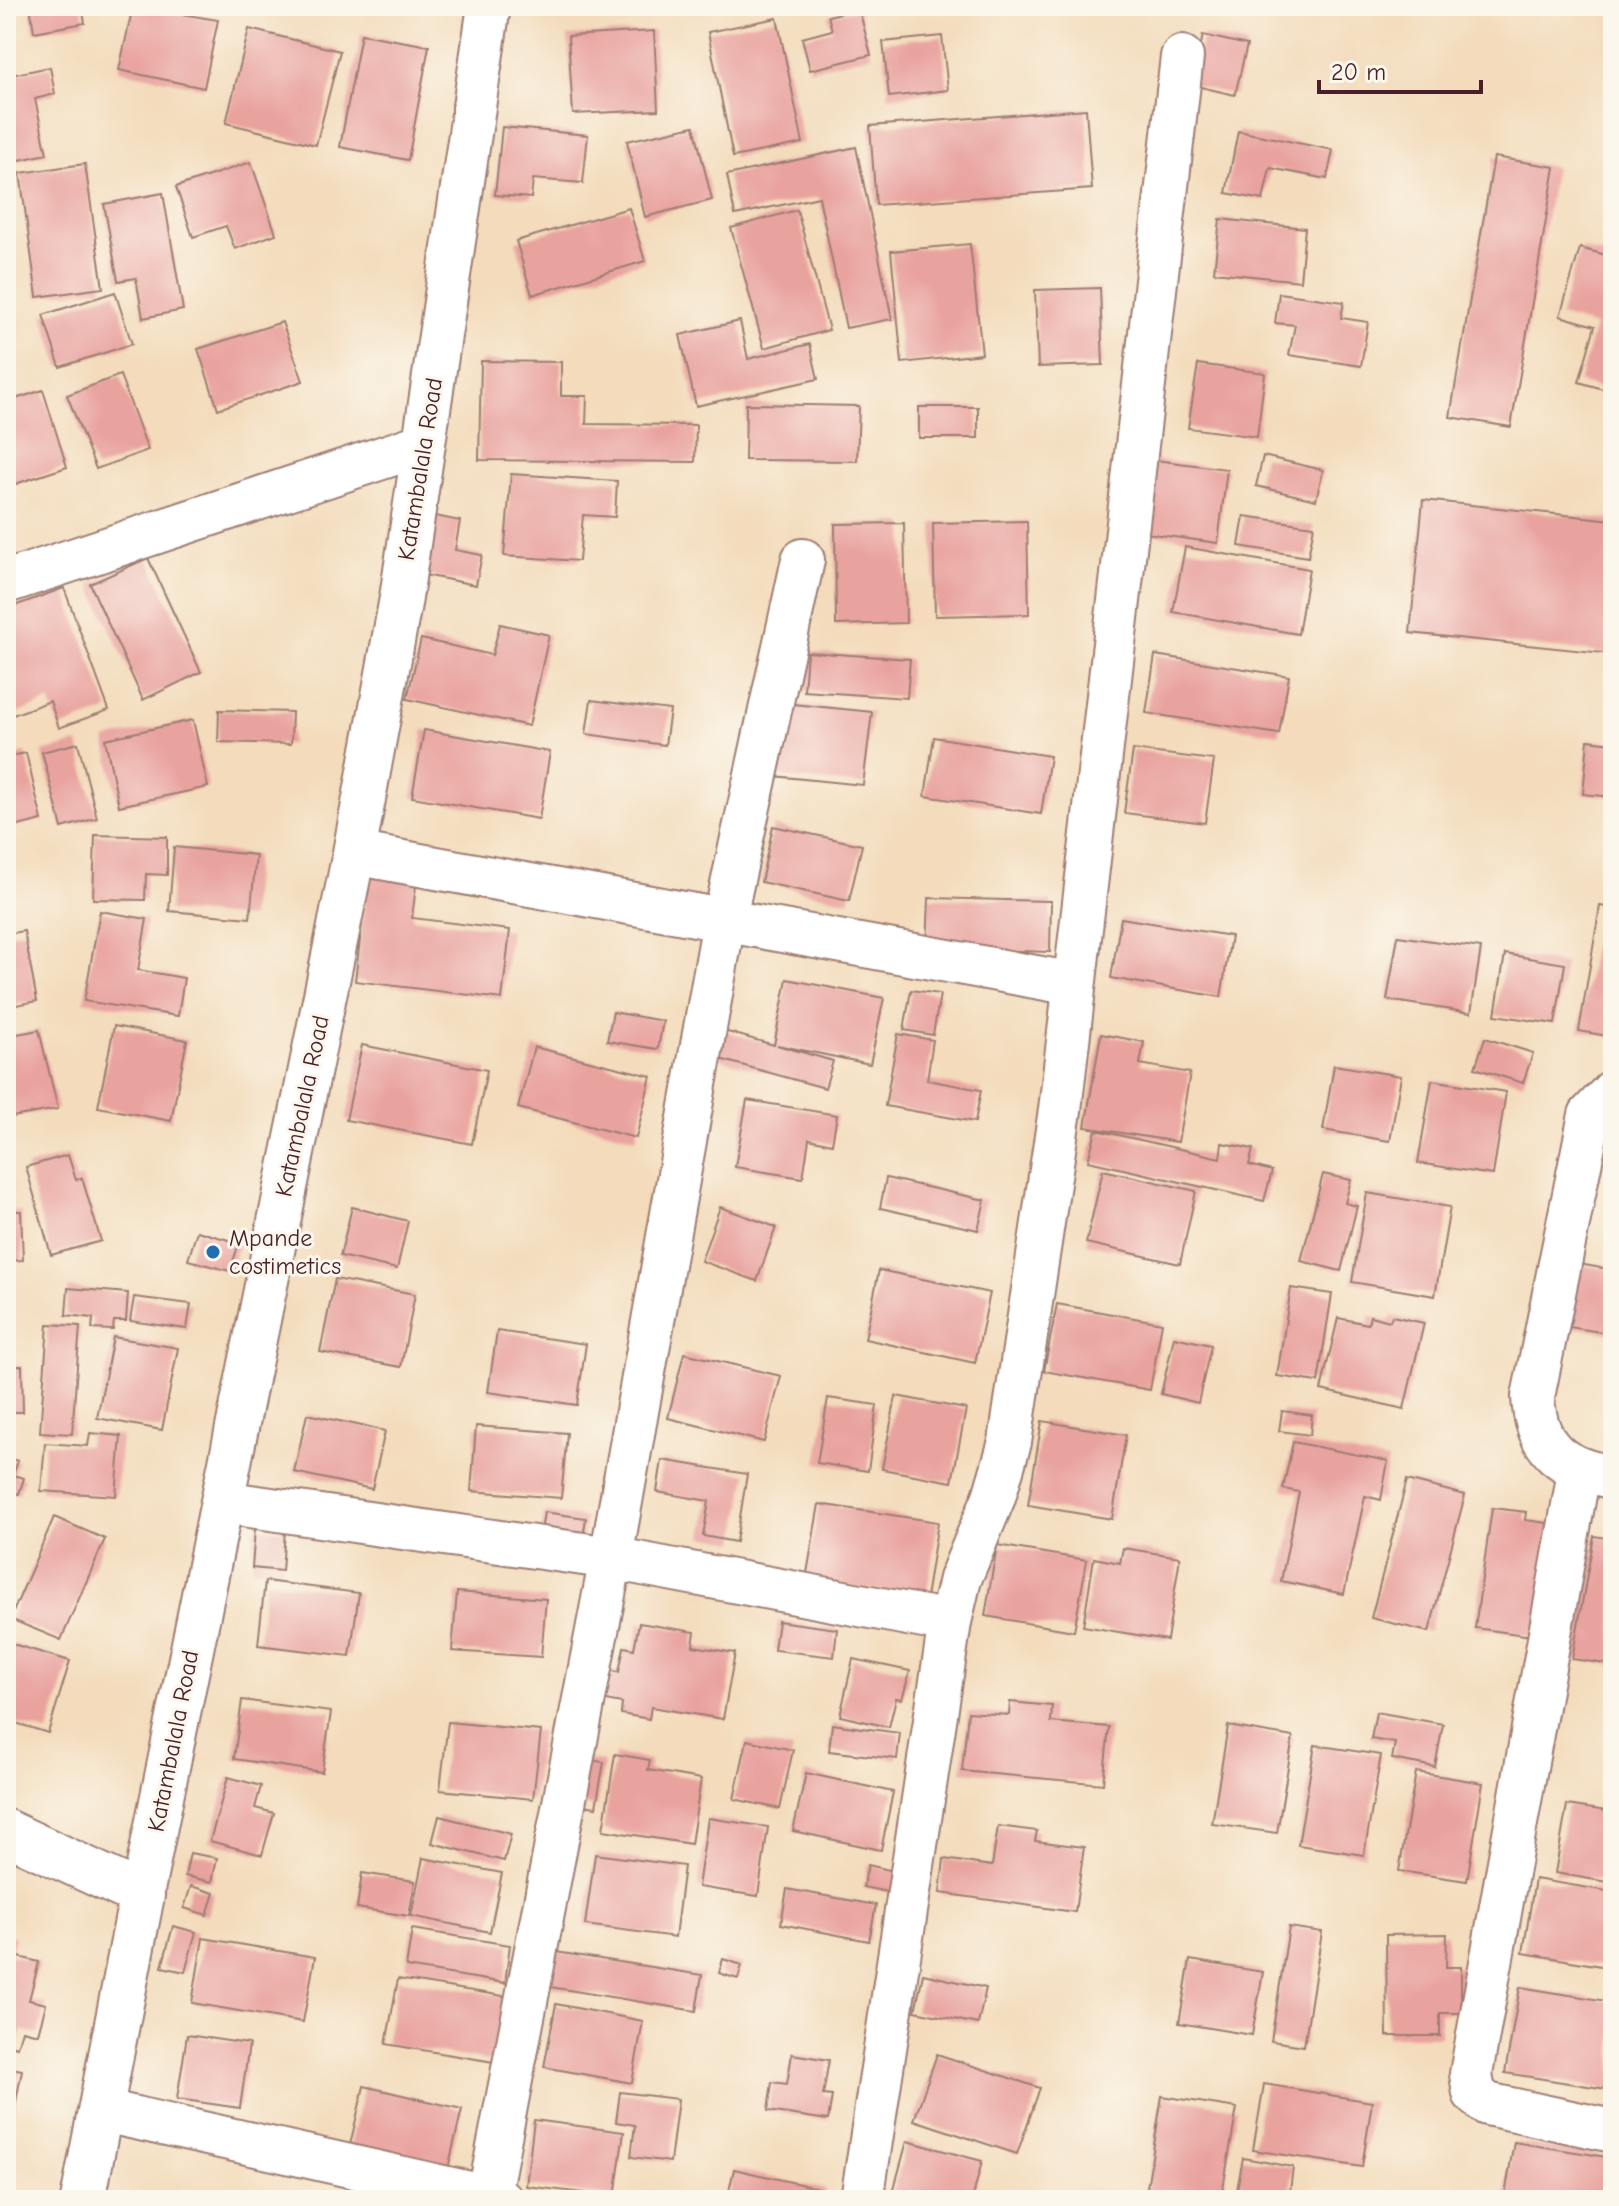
<svg xmlns="http://www.w3.org/2000/svg" width="1619" height="2206" font-family="'Comic Neue',sans-serif">
	<style>
		.building { fill: #e9a39f }
		.lines { fill: none; stroke-linecap: round; stroke-linejoin: round }
		.street-casing { stroke: #9e7d73; stroke-width: 46 }
		.secondary-casing { stroke: #9e7d73; stroke-width: 48 }
		.street { stroke: #fff; stroke-width: 42 }
		.secondary { stroke: #fff; stroke-width: 44 }
		.poi-dot { fill: #1f6fb2; stroke: #fbf7ec; stroke-width: 3 }
		.labels { text-anchor: middle; dominant-baseline: central; stroke-width: 6; stroke-linejoin: round; paint-order: stroke }
		.street-label { font-size: 24px; fill: #4a1f2b; stroke: #fbf7ec }
		.poi-label { font-size: 24px; fill: #4a1f2b; stroke: #fbf7ec; text-anchor: start }
	</style>
	<rect width="100%" height="100%" fill="#fbf7ec"/>
	<filter id="ink" filterUnits="userSpaceOnUse"><feTurbulence type="fractalNoise" baseFrequency=".0125" numOctaves="2"/><feDisplacementMap in="SourceGraphic" scale="16" xChannelSelector="R" yChannelSelector="G"/><feConvolveMatrix kernelMatrix="1 2 1 2 8 2 1 2 1" color-interpolation-filters="sRGB"/></filter>
	<filter id="wash" filterUnits="userSpaceOnUse"><feTurbulence type="fractalNoise" baseFrequency=".006" numOctaves="4" result="noise"/><feDisplacementMap in="SourceGraphic" scale="32" xChannelSelector="R" yChannelSelector="G"/><feGaussianBlur stdDeviation="1.8" result="paint"/><feColorMatrix in="noise" values="0 0 0 0 0 0 0 0 0 0 0 0 0 0 0 0 0 1.4 0 .05"/><feComposite in="paint" operator="in"/></filter>
	<g filter="url(#wash)">
		<rect width="100%" height="100%" fill="#f3dbbb"/>
		<g id="blocks">
			<path class="building" d="M30 6H82L85 23 34 32Z
				M133 6 218 20 204 88 119 70Z
				M859 9 871 55 810 70 802 38 832 30 828 16Z
				M777 18 803 143 733 157 708 32Z
				M249 29 340 51 316 145 226 123Z
				M654 31 658 110 573 114 568 36Z
				M361 34 429 46 408 160 340 147Z
				M1203 35 1247 45 1235 95 1192 85Z
				M942 36 948 90 889 97 883 42Z
				M50 67 55 94 35 99 47 154 6 163V76Z
				M1086 109 1092 189 876 205 870 126Z
				M694 126 712 200 645 217 627 141Z
				M502 127 588 135 583 183 533 179 531 198 495 195Z
				M1238 131 1333 150 1327 179 1270 168 1263 200 1226 193Z
				M856 147 892 319 846 328 819 197 735 215 727 175Z
				M1494 157 1555 167 1511 427 1450 417Z
				M251 162 276 234 235 249 226 226 193 237 176 187Z
				M85 164 103 288 37 297 20 173Z
				M163 193 183 310 143 318 136 278 118 281 104 204Z
				M629 208 645 261 532 295 516 241Z
				M797 210 829 330 764 348 731 228Z
				M1220 219 1305 228 1300 281 1214 272Z
				M970 244 982 354 902 363 891 251Z
				M1580 248 1613 257V392L1579 382 1595 326 1560 316Z
				M1100 288 1103 365 1038 367 1035 290Z
				M115 292 132 344 60 367 43 315Z
				M1279 293 1344 302 1341 318 1368 322 1361 366 1289 355 1295 325 1275 323Z
				M740 321 748 359 810 344 818 379 696 406 680 335Z
				M282 322 303 381 218 409 198 349Z
				M481 361 561 362V396H587L586 424 696 425 695 462 479 460Z
				M1198 364 1265 373 1257 437 1188 428Z
				M120 375 148 450 96 469 67 395Z
				M43 390 67 467 6 487V402Z
				M746 404 859 406 857 461 745 460Z
				M919 407H978V438H919Z
				M1263 456 1323 470 1316 500 1256 486Z
				M1147 459 1227 469 1218 543 1137 532Z
				M511 474 617 481 615 517 583 515 579 561 504 556Z
				M1423 500 1613 520V654L1410 633Z
				M435 516 460 521 455 550 482 555 476 585 424 575Z
				M1244 516 1314 526 1308 557 1239 546Z
				M1027 521 1029 614 935 616 933 523Z
				M904 523 906 623 836 625 835 524Z
				M1185 547 1309 569 1298 634 1173 612Z
				M148 558 201 672 143 700 90 584Z
				M64 588 109 710 59 728 50 701 13 715 6 697V609Z
				M500 624 549 635 529 726 407 699 421 639 492 655Z
				M807 652 910 659 907 698 804 691Z
				M1155 655 1289 676 1279 734 1146 713Z
				M591 700 670 710 665 745 586 734Z
				M783 703 872 712 863 785 774 776Z
				M219 710 292 712 291 744 218 742Z
				M193 720 208 787 119 806 105 739Z
				M424 730 550 752 539 819 412 797Z
				M934 737 1050 756 1041 814 925 796Z
				M1588 740 1613 743V797L1583 794Z
				M78 743 97 818 62 828 42 752Z
				M1133 750 1214 760 1205 823 1124 813Z
				M26 753 42 820 6 829V757Z
				M773 826 862 845 849 901 761 882Z
				M95 835 167 837V875L146 874 145 900 93 899Z
				M174 847 256 855 250 918 169 911Z
				M368 873 417 878 412 918 510 930 502 999 355 981Z
				M929 898 1051 901 1050 952 927 948Z
				M1600 906 1613 908V1037L1579 1031Z
				M100 911 147 919 138 970 184 978 178 1016 84 1001Z
				M1121 918 1231 936 1221 997 1111 978Z
				M24 931 37 1001 6 1007V934Z
				M1398 936 1481 948 1471 1013 1387 1000Z
				M1505 954 1565 964 1555 1024 1495 1015Z
				M787 979 884 998 870 1064 777 1045 833 1061 825 1088 716 1058 724 1031 774 1045Z
				M911 990 940 994 933 1035 904 1030Z
				M613 1012 663 1021 658 1049 607 1041Z
				M114 1026 187 1040 171 1121 98 1107Z
				M39 1030 58 1109 6 1118V1036Z
				M898 1034 933 1040 927 1080 981 1090 975 1122 885 1106Z
				M1101 1034 1144 1042 1140 1064 1190 1073 1178 1142 1085 1127Z
				M1485 1038 1533 1053 1523 1083 1475 1068Z
				M362 1045 487 1070 472 1144 346 1120Z
				M534 1047 651 1076 636 1138 518 1108Z
				M1334 1065 1401 1076 1390 1141 1323 1130Z
				M1432 1080 1506 1092 1493 1175 1418 1163Z
				M747 1100 837 1115 832 1144 809 1139 803 1178 735 1167Z
				M1096 1130 1220 1158 1222 1143 1253 1149 1249 1165 1272 1171 1264 1201 1088 1161Z
				M68 1155 76 1180 82 1178 101 1241 51 1255 26 1167Z
				M1103 1170 1196 1191 1180 1264 1086 1243Z
				M1323 1174 1351 1180 1345 1203 1357 1206 1341 1271 1301 1261Z
				M886 1178 985 1200 978 1230 880 1208Z
				M1367 1193 1450 1207 1435 1296 1352 1282Z
				M352 1207 408 1221 397 1269 340 1256Z
				M720 1207 776 1227 757 1281 701 1261Z
				M6 1211H21L23 1260 6 1261Z
				M197 1231 239 1243 230 1271 188 1260Z
				M1579 1264 1613 1270V1334L1569 1327Z
				M879 1270 990 1293 975 1363 865 1339Z
				M335 1279 415 1294 401 1367 320 1352Z
				M68 1288 128 1293 126 1321H114L113 1330 92 1329 93 1318 66 1315Z
				M1291 1288 1332 1294 1318 1382 1277 1376Z
				M134 1297 191 1304 187 1329 130 1321Z
				M1057 1304 1162 1323 1150 1390 1044 1371Z
				M1370 1316 1390 1321 1392 1316 1424 1323 1404 1409 1321 1390 1338 1318 1368 1324Z
				M48 1324 80 1326 72 1434 40 1432Z
				M497 1331 586 1344 577 1405 488 1392Z
				M113 1337 178 1348 162 1430 97 1418Z
				M1174 1337 1211 1345 1198 1403 1161 1394Z
				M684 1353 781 1376 764 1442 668 1418Z
				M6 1366H22L23 1412H6Z
				M896 1396 966 1409 952 1482 882 1469Z
				M828 1398 877 1405 868 1471 817 1463Z
				M1611 1400H1613V1456L1603 1454Z
				M1282 1411 1312 1415 1310 1435 1279 1431Z
				M307 1414 385 1431 372 1489 294 1472Z
				M1042 1421 1126 1435 1112 1519 1028 1505Z
				M476 1426 567 1433 561 1498 471 1491Z
				M90 1433 121 1436 116 1496 41 1491 45 1443 88 1446Z
				M1293 1442 1388 1461 1381 1500 1365 1496 1344 1594 1281 1581 1299 1492 1283 1489Z
				M6 1458 18 1461 13 1475 24 1478 19 1494 6 1491Z
				M662 1460 747 1474 736 1542 703 1536 709 1501 657 1492Z
				M1407 1480 1465 1495 1429 1632 1371 1618Z
				M819 1504 938 1522 926 1598 806 1579Z
				M1492 1508 1526 1512 1525 1520 1555 1524 1539 1637 1475 1628Z
				M544 1512 586 1518 581 1550 539 1544Z
				M54 1517 105 1539 61 1640 10 1619Z
				M255 1528 285 1530 282 1571 252 1568Z
				M1594 1536 1613 1539V1665L1572 1659Z
				M997 1545 1087 1560 1074 1631 985 1616Z
				M1123 1548 1180 1557 1167 1640 1083 1626 1094 1558 1120 1563Z
				M265 1581 359 1593 350 1656 258 1645Z
				M457 1592 546 1599 541 1657 452 1651Z
				M778 1621 837 1629 834 1657 774 1650Z
				M639 1623 695 1632 693 1646 735 1653 723 1719 651 1707 649 1719 621 1714 622 1703 600 1699 605 1670 619 1672 624 1647 634 1649Z
				M6 1642 70 1661 48 1733 6 1720Z
				M853 1659 910 1671 902 1699 896 1698 889 1727 840 1716Z
				M242 1700 331 1712 322 1772 234 1759Z
				M1010 1702 1052 1706 1051 1722 1109 1727 1103 1784 962 1771 968 1712 1009 1715Z
				M1376 1712 1443 1724 1435 1767 1392 1759 1395 1743 1371 1739Z
				M448 1722 541 1731 533 1799 440 1790Z
				M832 1724 900 1733 897 1759 829 1751Z
				M1228 1726 1293 1737 1277 1833 1212 1824Z
				M747 1740 793 1750 780 1809 734 1799Z
				M1315 1745 1381 1755 1364 1855 1298 1845Z
				M615 1754 650 1760 648 1770 701 1779 691 1844 603 1830Z
				M583 1759 604 1762 596 1807 576 1804Z
				M1416 1772 1483 1783 1467 1881 1399 1871Z
				M806 1773 893 1792 881 1850 793 1831Z
				M228 1777 261 1786 255 1808 274 1813 262 1855 210 1841Z
				M1567 1805 1613 1812V1883L1555 1873Z
				M439 1816 511 1834 504 1861 432 1843Z
				M708 1818 768 1827 758 1896 698 1887Z
				M998 1826 1037 1831 1035 1841 1084 1847 1075 1912 940 1893 944 1859 992 1866Z
				M190 1853 217 1858 212 1882 185 1876Z
				M595 1854 684 1866 675 1937 585 1925Z
				M423 1858 502 1873 490 1932 411 1916Z
				M868 1865 902 1873 897 1894 863 1887Z
				M362 1873 415 1881 409 1916 357 1908Z
				M1535 1879 1613 1892V1968L1523 1953Z
				M191 1886 214 1893 207 1915 184 1908Z
				M787 1889 876 1905 869 1941 781 1924Z
				M173 1926 196 1932 185 1972 162 1967Z
				M1289 1927 1322 1932 1304 2046 1271 2041Z
				M412 1929 510 1945 505 1983 406 1967Z
				M1447 1934 1446 1967H1461V2013H1440V2036H1387L1386 1935Z
				M6 1935 15 1937 11 1955 39 1962 29 2000 46 2004 38 2034 22 2030 17 2047 6 2044Z
				M203 1938 315 1957 303 2022 192 2003Z
				M556 1952 702 1975 696 2011 550 1987Z
				M723 1959 742 1965 738 1979 719 1973Z
				M1190 1960 1263 1972 1252 2035 1179 2023Z
				M923 1974 986 1988 978 2024 915 2011Z
				M398 1979 510 1997 500 2063 386 2044Z
				M1520 1987 1613 2002V2090L1505 2073Z
				M556 2004 643 2021 632 2083 544 2067Z
				M187 2035 249 2044 240 2108 177 2099Z
				M792 2054 829 2060 823 2095 832 2096 828 2120 768 2111 772 2082 787 2084Z
				M937 2054 1040 2088 1017 2154 914 2120Z
				M6 2067 22 2070 7 2148H6Z
				M1264 2084 1372 2102 1362 2167 1253 2150Z
				M364 2086 462 2109 447 2173 349 2149Z
				M620 2092 678 2099 670 2162 631 2157 635 2125 616 2122Z
				M1162 2096 1237 2108 1221 2200H1145Z
				M534 2120 624 2132 615 2197 526 2186Z
				M907 2141 982 2161 972 2200H910L892 2196Z
				M1514 2142 1613 2158 1608 2200H1504Z
				M1243 2158 1293 2167 1289 2199 1237 2190Z
				M734 2169 826 2190 824 2200H727Z"/>
		</g>
	</g>
	<g filter="url(#ink)">
		<use href="#blocks" fill-opacity="0" stroke="#9e7d73" stroke-width="2"/>
		<g class="lines">
			<g class="street-casing">
				<path id="street" d="M6 582 424 444
					M354 853 1074 984
					M1613 1091 1590 1115 1533 1397C1536 1450 1563 1469 1613 1477
					M1579 1472 1471 2074 1474 2093 1487 2104 1613 2131
					M222 1502 611 1558 950 1622
					M142 1895 354 853 401 598 489 6
					M100 2110 501 2200
					M488 2200 611 1558 724 921 803 560
					M862 2200 950 1622 960 1579 994 1497 1010 1442 1060 1110 1182 57"/>
			</g>
			<g class="secondary-casing">
				<path id="secondary" d="M6 1832 142 1895 83 2200"/>
			</g>
			<use href="#street" class="street"/>
			<use href="#secondary" class="secondary"/>
		</g>
	</g>
	<circle class="poi-dot" cx="213" cy="1252" r="8"/>
	<g class="labels">
		<g class="street-label">
			<text transform="translate(420 469) rotate(-81)">Katambalala Road</text>
			<text transform="translate(302 1106) rotate(-78)">Katambalala Road</text>
			<text transform="translate(173 1741) rotate(-79)">Katambalala Road</text>
		</g>
		<g class="poi-label">
			<text x="229" y="1238">Mpande<tspan x="229" dy="28">costimetics</tspan></text>
		</g>
	</g>
	<rect width="1619" height="2206" fill="none" stroke="#fbf7ec" stroke-width="32"/>
	<path d="M1319 80v12h162v-12" fill="none" stroke="#4a1f2b" stroke-width="4"/>
	<text x="1331" y="80" font-size="24" fill="#4a1f2b" stroke="#fbf7ec" stroke-width="6" paint-order="stroke">20 m</text>
</svg>
